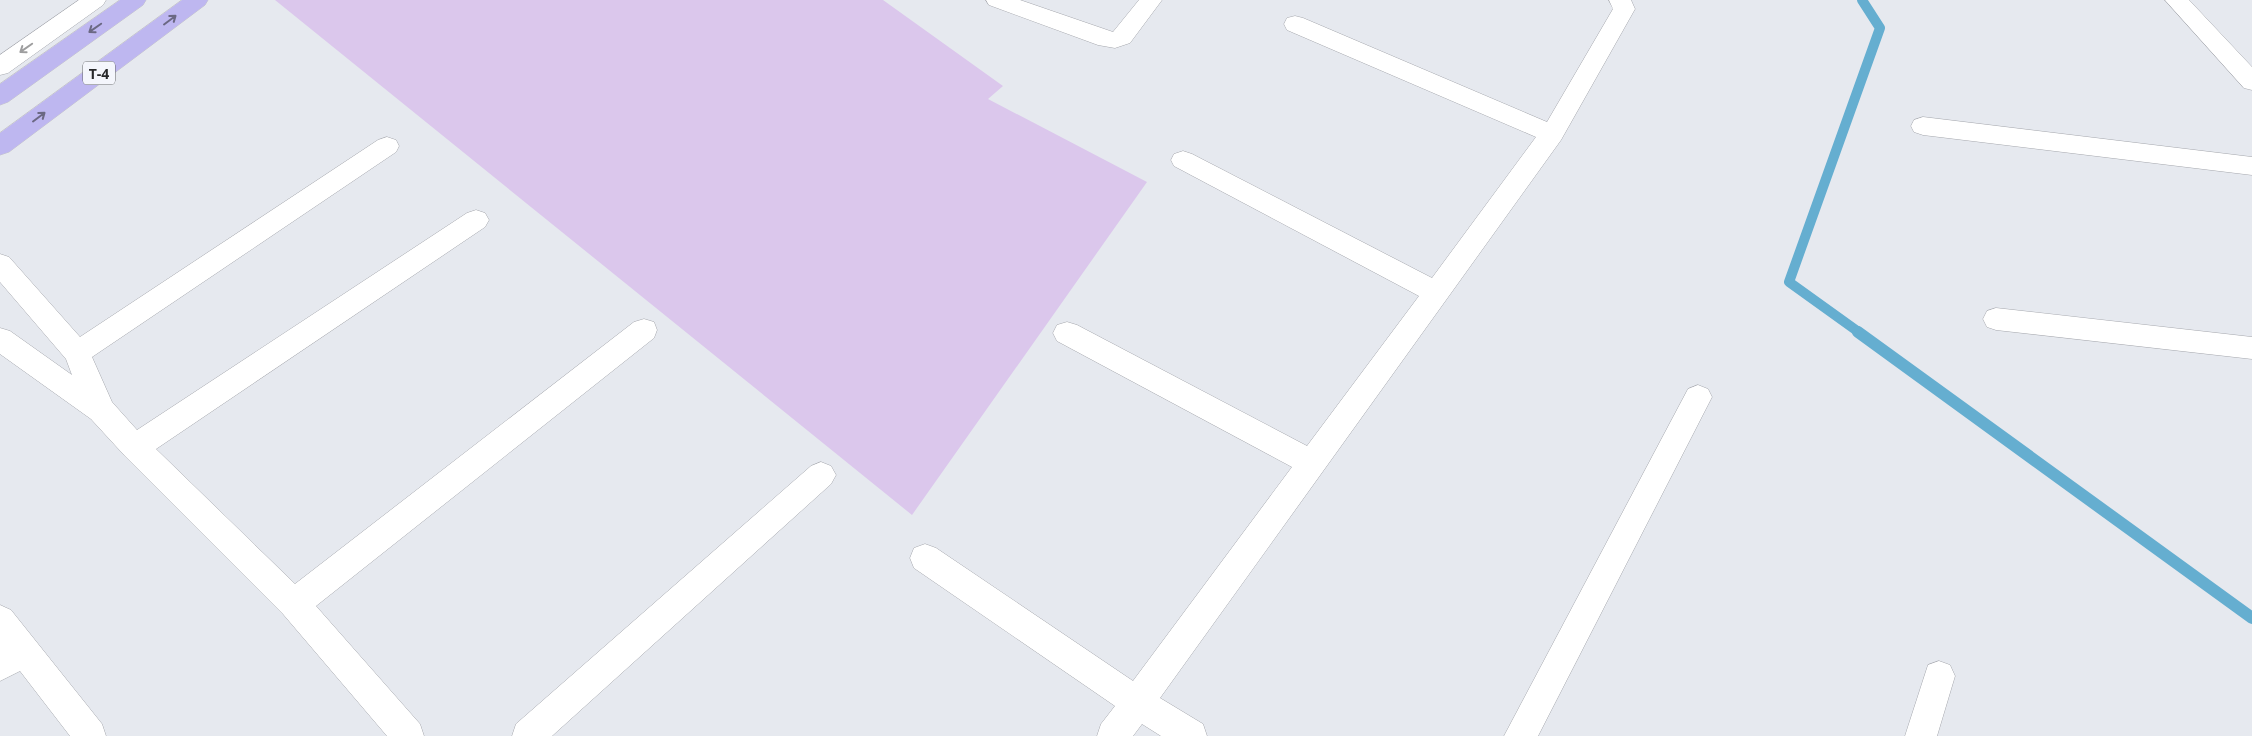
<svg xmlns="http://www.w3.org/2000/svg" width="2252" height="736" font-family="'Open Sans',sans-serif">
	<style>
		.green { fill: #dbc7ec }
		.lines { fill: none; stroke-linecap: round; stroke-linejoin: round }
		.stream-far1 { stroke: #65aed0; stroke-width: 10 }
		.stream { stroke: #65aed0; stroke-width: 12 }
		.minor-casing { stroke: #a5a7ad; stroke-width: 1 }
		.highway-casing { stroke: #c7c7c8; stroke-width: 1 }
		.minor { fill: #fff; fill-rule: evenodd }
		.highway { fill: #beb7f0; fill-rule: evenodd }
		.oneway { stroke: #6b6883 }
		.oneway2 { stroke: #9e9e9f }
		.labels { text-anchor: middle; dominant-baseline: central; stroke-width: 4; stroke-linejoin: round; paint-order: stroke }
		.shield { fill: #f4f6fc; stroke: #646669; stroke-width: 1 }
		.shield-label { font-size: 14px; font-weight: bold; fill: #27282a }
	</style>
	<rect width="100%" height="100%" fill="#e6e9ef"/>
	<path class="green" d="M275 0H883L1003 86 988 99 1147 182 912 515Z"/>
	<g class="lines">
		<path class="stream-far1" d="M1860 333 1789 282 1880 28 1862 0"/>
		<path class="stream" d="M1858 332 2252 618"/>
		<g class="minor-casing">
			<path id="minor" d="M79 0H106L103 5 8 73 0 75V55Z
				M986 0H1020L1113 32 1139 0H1162L1130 43 1115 48 1098 45 989 5Z
				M1609 0H1631L1635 9 1561 140 1160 698 1203 724 1207 736H1161L1142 724 1133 736H1097L1101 724 1115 706 914 568 910 558 914 548 925 544 936 548 1133 681 1292 467 1057 341 1053 333 1057 325 1067 322 1077 325 1307 446 1419 296 1174 166 1171 160 1174 154 1183 151 1192 154 1432 278 1536 137 1287 30 1284 24 1287 18 1295 16 1303 18 1547 122 1613 9Z
				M2165 0H2189L2252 67V90L2244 88Z
				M1923 117 2252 157V175L1923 135 1914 132 1911 126 1914 120Z
				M387 137 396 140 399 146 396 152 92 357 112 402 137 430 467 213 476 210 485 213 489 220 485 227 156 449 295 584 634 322 644 319 654 322 657 330 654 338 316 606 420 724 424 736H387L283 614 125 456 91 419 0 354V328L10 331 72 375 66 359 0 282V254L9 257 80 337 378 140Z
				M1996 308 2252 337V359L1996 330 1987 327 1983 319 1987 311Z
				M1698 385 1708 389 1712 397 1538 736H1504L1688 389Z
				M821 462 831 466 836 475 831 484 552 736H512L516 724 811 466Z
				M0 605 11 610 102 724 106 736H70L20 671 0 681Z
				M1939 661 1950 665 1955 676 1937 736H1905L1928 665Z"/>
		</g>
		<g class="highway-casing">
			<path id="highway" d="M120 0H146L143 5 8 102 0 105V84Z
				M182 0H208L205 5 9 152 0 155V133Z"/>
		</g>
		<use href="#minor" class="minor"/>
		<use href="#highway" class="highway"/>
	</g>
	<defs><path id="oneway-shaft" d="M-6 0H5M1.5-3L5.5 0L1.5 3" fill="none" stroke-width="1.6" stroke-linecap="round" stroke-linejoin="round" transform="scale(1.25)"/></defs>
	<g class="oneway">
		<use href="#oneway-shaft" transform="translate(170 20) rotate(-37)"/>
		<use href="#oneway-shaft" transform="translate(95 28) rotate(145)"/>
		<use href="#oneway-shaft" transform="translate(39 117) rotate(-37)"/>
	</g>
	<use class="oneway2" href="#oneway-shaft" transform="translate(26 48) rotate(145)"/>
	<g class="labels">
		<rect class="shield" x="83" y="61.5" width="32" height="23" rx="4"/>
		<g class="shield-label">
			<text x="99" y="73">T-4</text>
		</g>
	</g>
</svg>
